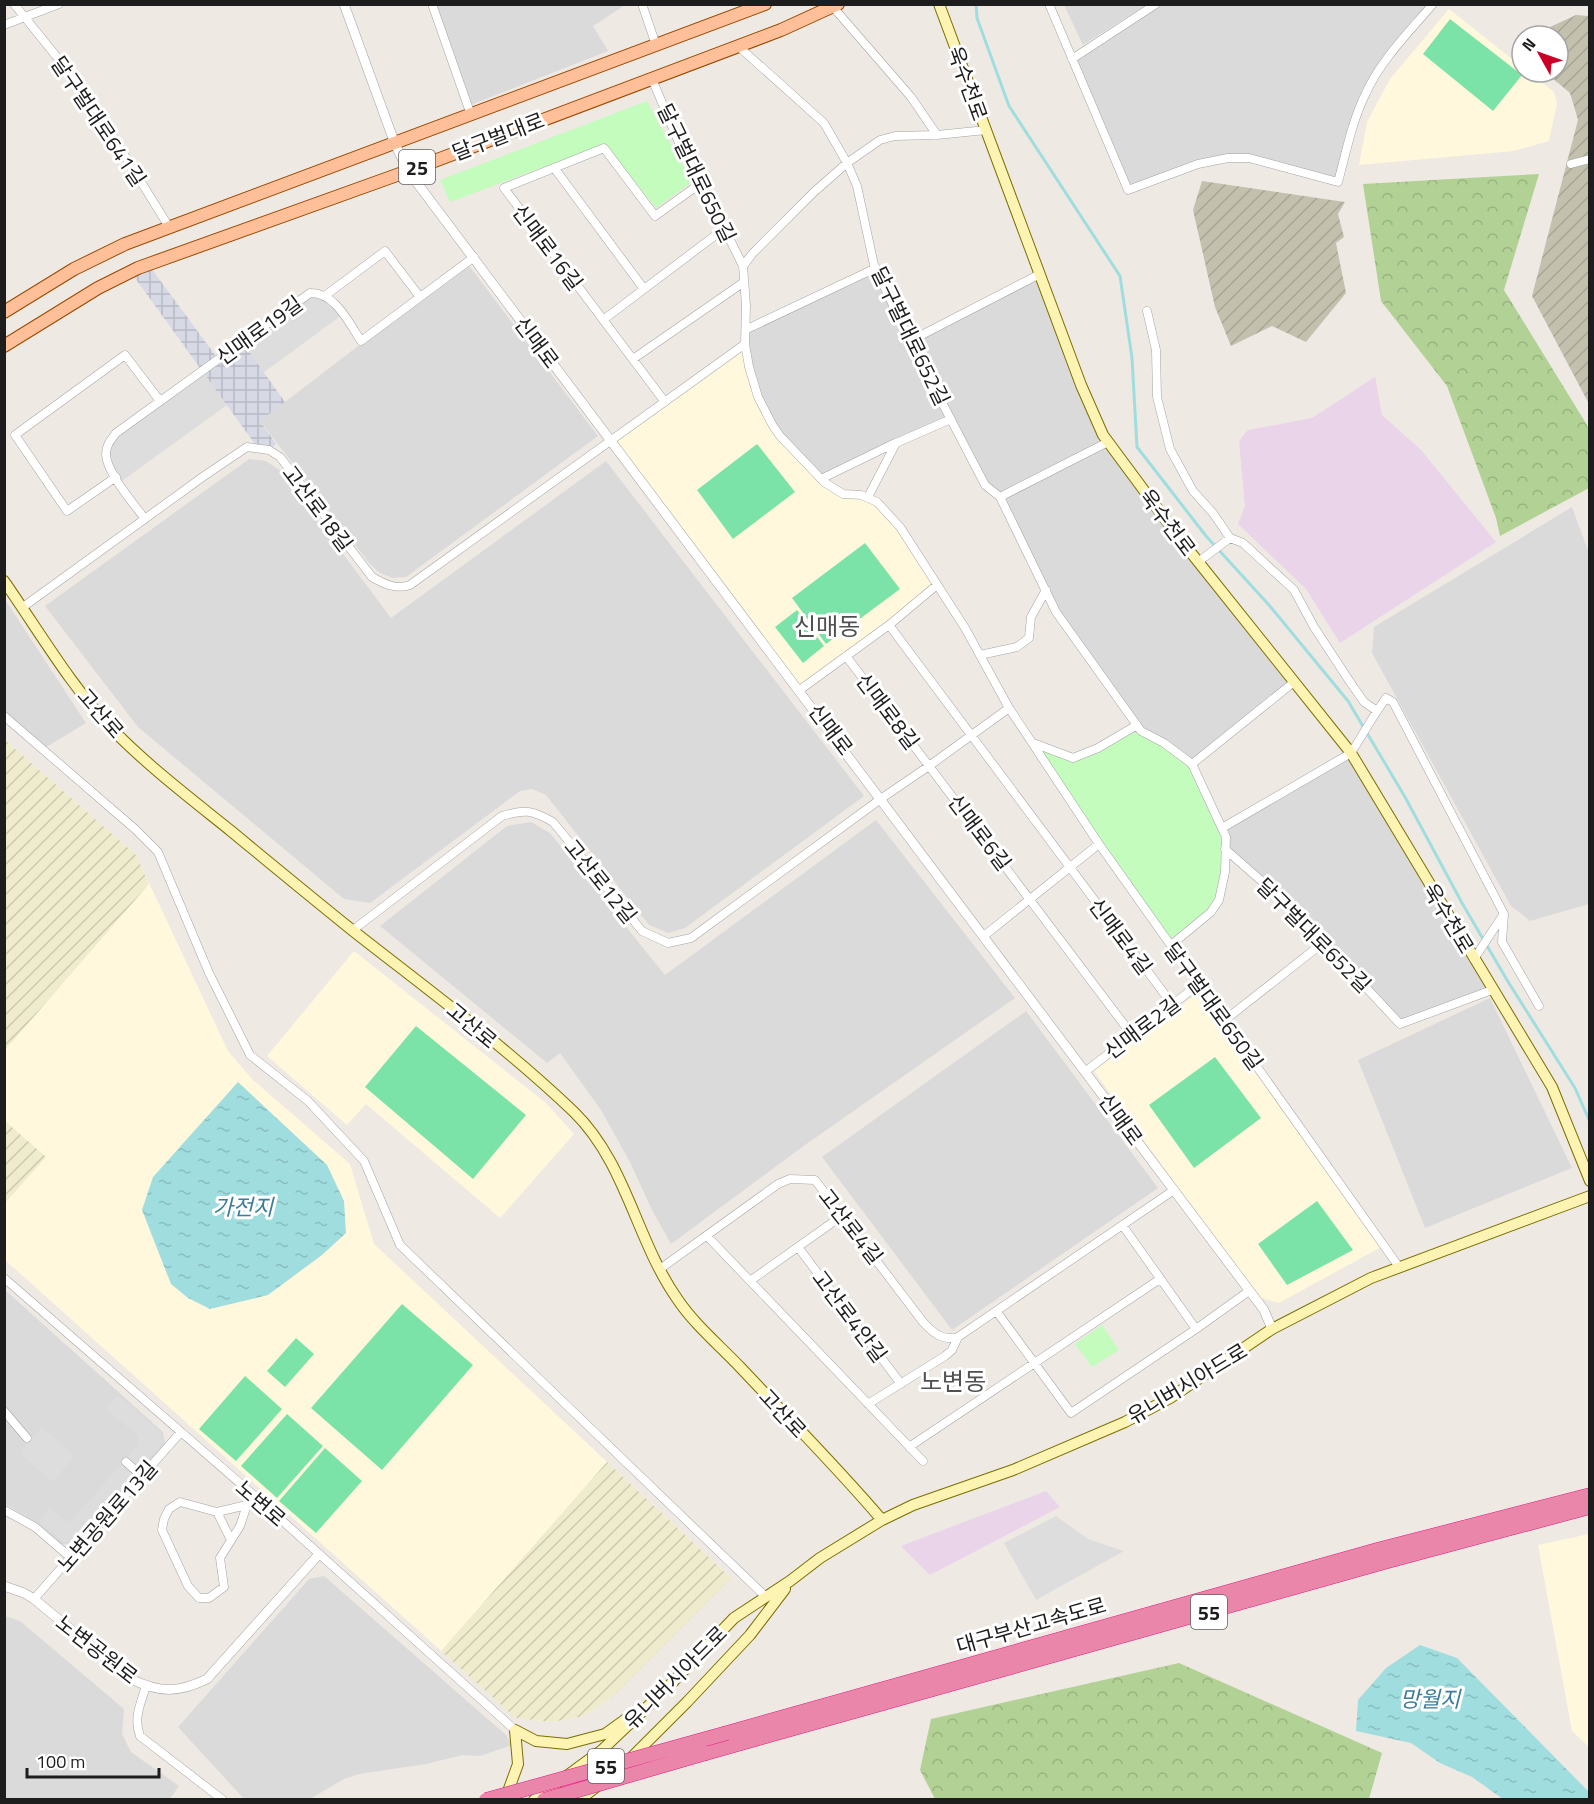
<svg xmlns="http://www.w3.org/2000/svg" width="1594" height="1804" font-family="'Titillium Web','Noto Sans KR',sans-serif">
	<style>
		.residential { fill: #dbdada }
		.industrial { fill: #e9d4e9 }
		.education { fill: #fff8dc }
		.construction { fill: url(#construction-furrows) }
		.farmland { fill: url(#farmland-furrows) }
		.forest { fill: url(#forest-crowns) }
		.park { fill: #c3fcbd }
		.pitch { fill: #7ce3a8 }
		.parking { fill: #ddd }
		.plaza { fill: url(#plaza-grid) }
		.water { fill: url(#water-ripples) }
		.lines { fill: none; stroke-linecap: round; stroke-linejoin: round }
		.stream { stroke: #a0dddf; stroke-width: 3 }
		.minor-casing { stroke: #a4a4a4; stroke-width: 9 }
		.tertiary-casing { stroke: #a4a4a4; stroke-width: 10 }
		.secondary-casing { stroke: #796f00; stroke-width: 12 }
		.primary-casing { stroke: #974900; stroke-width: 14 }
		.motorway-casing { stroke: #e21b84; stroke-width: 15 }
		.minor { stroke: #fff; stroke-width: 8 }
		.tertiary { stroke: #fff; stroke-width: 9 }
		.secondary { stroke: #fdf3b3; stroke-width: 10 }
		.primary { stroke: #ffbf98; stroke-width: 12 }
		.motorway { stroke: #eb86ab; stroke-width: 14 }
		.motorway-bridge-casing { stroke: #e21b84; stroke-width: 15; stroke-linecap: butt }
		.motorway-bridge { stroke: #eb86ab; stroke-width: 14 }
		.labels { text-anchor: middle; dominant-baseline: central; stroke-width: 6; stroke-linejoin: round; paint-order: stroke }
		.shield { fill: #fff; stroke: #616161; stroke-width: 1.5 }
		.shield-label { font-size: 20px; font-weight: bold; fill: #1d1d1d }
		.street-label { font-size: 21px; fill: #1d1d1d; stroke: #fff }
		.water-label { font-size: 22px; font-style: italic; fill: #3d7c9a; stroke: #fff }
		.quarter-label { font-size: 24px; fill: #505050; stroke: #fff }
	</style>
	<defs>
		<pattern id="construction-furrows" width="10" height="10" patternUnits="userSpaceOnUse" patternTransform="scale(1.5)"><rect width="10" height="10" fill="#c4c0ae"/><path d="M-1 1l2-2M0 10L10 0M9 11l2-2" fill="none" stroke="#a8a595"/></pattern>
		<pattern id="farmland-furrows" width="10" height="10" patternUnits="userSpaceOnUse" patternTransform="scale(1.5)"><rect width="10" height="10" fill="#efebcd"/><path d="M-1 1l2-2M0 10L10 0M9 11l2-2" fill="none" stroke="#ccc9b0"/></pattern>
		<pattern id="forest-crowns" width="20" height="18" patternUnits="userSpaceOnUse" patternTransform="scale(1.5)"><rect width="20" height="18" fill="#b2d195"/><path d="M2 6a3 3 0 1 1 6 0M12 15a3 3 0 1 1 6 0" fill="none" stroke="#99b380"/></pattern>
		<pattern id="plaza-grid" width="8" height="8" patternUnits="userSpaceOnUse" patternTransform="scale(1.5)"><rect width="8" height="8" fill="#d7d9e5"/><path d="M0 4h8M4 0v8" fill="none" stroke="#b8bac4"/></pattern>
		<pattern id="water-ripples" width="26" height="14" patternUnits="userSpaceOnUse" patternTransform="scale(1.5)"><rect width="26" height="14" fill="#a0dddf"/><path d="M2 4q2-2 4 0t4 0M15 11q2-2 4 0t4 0" fill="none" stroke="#89bdbf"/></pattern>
	</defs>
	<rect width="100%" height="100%" fill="#efe9e3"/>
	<path class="residential" d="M432 5H625L593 26 608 51 468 106Z
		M1064 5H1146L1083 45Z
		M1156 5H1431L1366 93 1335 182 1249 158H1228L1128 190 1072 59Z
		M467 263 598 436 406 577 393 578 380 573 369 563 260 421Z
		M876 268 912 340 1040 274 1108 442 1294 682 1192 764 1137 725 1046 590 1000 497 985 485 951 419 821 479 780 436 753 384 747 329Z
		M249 459 266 461 281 471 391 618 606 461 864 796 685 928 668 933 649 925 546 795 532 789 520 791 370 903 344 899 138 727 45 606Z
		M1572 507 1590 556 1589 904 1530 921 1511 906 1372 653 1374 627Z
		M4 598 86 723 43 749 5 716Z
		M1351 753 1492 990 1400 1024 1225 849 1222 829Z
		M876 820 1015 998 805 1145 671 1244 651 1208 630 1162 601 1110 560 1053 547 1063 380 926 507 826 531 822 550 833 665 975Z
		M1490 998 1572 1168 1425 1228 1358 1060Z
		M1026 1011 1158 1188 952 1330 822 1157Z
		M4 1289 163 1432 165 1444 74 1545 61 1544 37 1523 5 1504Z
		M324 1576 506 1735 512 1745 480 1756 463 1755 426 1764 359 1774 344 1779 310 1799H244L178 1727 309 1579Z
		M5 1616 20 1621 124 1709 122 1734 131 1752 179 1786 170 1799H5Z"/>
	<path class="industrial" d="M1375 377 1382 415 1421 450 1496 542 1340 643 1306 589 1238 524 1245 506 1239 441 1248 430 1312 418Z
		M1046 1491 1060 1507 930 1575 901 1546Z"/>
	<path class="education" d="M1449 9 1522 67V72H1529L1554 92 1557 104 1549 141 1514 151 1359 165 1367 122 1390 79Z
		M745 344 749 367 773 426 832 489 861 495 882 507 937 585 801 689 610 440Z
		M5 740 136 855 228 1051 252 1079 350 1164 374 1244 731 1578 611 1698 584 1716 552 1722 516 1718 5 1260Z
		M354 951 546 1103 574 1134 500 1218 366 1104 347 1125 267 1056Z
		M1199 992 1383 1246 1279 1303 1261 1298 1183 1195 1094 1071Z
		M1589 1534H1590L1589 1747 1572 1731 1538 1545Z"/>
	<path class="construction" d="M1576 15 1589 16V404L1532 296 1578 120 1570 93 1545 72H1558V36H1539L1550 27Z
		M1202 181 1345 202 1338 214 1344 237 1336 243 1346 293 1306 342 1272 326 1231 346 1215 307 1193 210Z"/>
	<path class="farmland" d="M5 740 136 855 149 884 5 1050Z
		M5 1121 46 1157 5 1203Z
		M607 1462 731 1578 611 1698 584 1716 552 1722 516 1718 441 1651Z"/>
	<path class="forest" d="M1539 174 1504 290 1587 425 1590 434 1589 488 1500 536 1496 518 1447 386 1381 301 1363 184Z
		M1179 1663 1382 1753 1369 1799H935L920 1770 931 1719Z"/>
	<path class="park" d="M647 101 692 182 656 208 605 144 450 202 440 180Z
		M1133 727 1191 764 1226 837 1219 900 1171 945 1037 749 1073 758Z
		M1102 1325 1119 1350 1092 1367 1075 1344Z"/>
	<path class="pitch" d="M1450 19 1522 75 1493 111 1423 54Z
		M757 444 795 492 733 539 697 490Z
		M865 543 900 589 826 644 792 598Z
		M797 610 824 646 803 663 775 627Z
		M416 1026 526 1115 473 1179 365 1087Z
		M1215 1057 1261 1118 1194 1168 1149 1105Z
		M1317 1201 1353 1250 1287 1285 1258 1244Z
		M402 1304 473 1365 382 1470 311 1408Z
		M296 1338 314 1354 285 1387 267 1371Z
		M245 1376 282 1409 236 1461 199 1429Z
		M287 1414 323 1446 277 1498 241 1466Z
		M325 1448 362 1481 316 1533 279 1501Z"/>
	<path class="parking" d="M318 292 342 315 263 373 242 342 310 293Z
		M202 371 227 405 119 483 108 467V444Z
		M118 1395 161 1432 163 1442 73 1543 63 1542 39 1521 50 1508 65 1521H71L138 1445V1436L107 1409Z
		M42 1427 75 1456 52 1482 20 1453Z
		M1056 1516 1088 1539 1124 1551 1036 1600 1004 1543Z"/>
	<path class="plaza" d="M148 264 218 359 242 342 285 402 260 421 276 444 269 450 257 447 130 271Z"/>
	<path class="water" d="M238 1082 327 1165 344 1201 346 1233 322 1255 268 1295 210 1309 188 1298 171 1284 142 1210 153 1177Z
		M1420 1645 1457 1658 1589 1792V1799H1503L1472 1777 1440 1763 1411 1743 1356 1731 1358 1700 1386 1668Z"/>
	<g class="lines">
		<path class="stream" d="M976 4 977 18 1009 106 1120 276 1132 358 1137 447 1206 536 1269 605 1348 701 1405 797 1462 903 1507 980 1575 1088 1590 1122"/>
		<g class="minor-casing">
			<path id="minor" d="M14 4 86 93 169 227
				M432 4 471 115
				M642 4 656 45
				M1049 4 1128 190 1198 164 1228 158H1249L1338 182C1346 153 1352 121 1366 93 1381 60 1409 32 1433 4
				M833 7 911 97 937 135
				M4 25 59 4
				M738 46 824 123 847 163 857 186 874 265 910 341 985 485 1000 497
				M1072 59 1156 4
				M652 79 682 150 705 189 743 266 746 305 745 344 749 367 758 397 773 426 780 436 824 482 843 494 861 495 877 502 900 527 965 628 1009 708 1099 844 1399 1267
				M1571 164 1590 159
				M555 169 644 289
				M743 266 752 254 814 192 847 163 880 140 895 136 937 135 986 130
				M326 295 385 251 420 297
				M1147 311 1156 350 1157 397 1170 449 1193 491 1213 513 1230 538 1243 543 1294 590 1314 627 1350 682 1364 702 1377 711 1386 698 1393 702 1504 914 1502 942 1539 1006
				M603 320 725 228
				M747 329 876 268
				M910 341 1040 274
				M633 359 744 282
				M665 402 504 188 604 148 655 216 701 183
				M1108 442 1000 497 1056 612 1141 731 1164 743 1192 764 1226 837 1225 872 1219 900 1211 912 1171 945
				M116 477 67 511 15 435 125 355 160 401
				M821 479 895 443
				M868 497 896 443 951 419
				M145 519C134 504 106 472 106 454 106 445 111 440 116 433L310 293C335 292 349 323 361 341L474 257
				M1198 562 1230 538
				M23 607 204 476 247 447 269 450 280 457 372 577C384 584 396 590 410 585L745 344
				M889 625 1172 1004
				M980 655 1017 647 1029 638 1031 617 1046 590
				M846 656 1132 1035
				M801 689 889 625 937 585
				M4 716 135 829 158 852 209 973 250 1055 308 1101 364 1161 400 1245 766 1597
				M1033 743 1073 758 1098 748 1137 725
				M1192 764 1294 682
				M1222 828 1351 753 1377 711
				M1225 849 1290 906 1400 1024 1492 990
				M353 930 502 816C525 809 532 810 553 822L642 931 668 943 691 938 882 798 929 766 1009 708
				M985 935 1099 844
				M1474 959 1503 915
				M1225 1020 1324 942
				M1086 1071 1199 984
				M1123 1226 1196 1329
				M707 1236 923 1461
				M798 1247 901 1384
				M660 1269 778 1184 790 1179 815 1180 923 1322C933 1333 942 1341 958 1337L1174 1190
				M4 1278 257 1498 515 1730
				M750 1281 843 1215
				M997 1312 1071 1413 1196 1329 1249 1291
				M868 1404 945 1356 952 1350 958 1337
				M4 1411 27 1438
				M909 1447 1160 1279
				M126 1462 142 1476
				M247 1505 240 1526 220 1558 224 1587 209 1598H199L188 1586 162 1530 164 1519 169 1509 180 1502 217 1512 247 1505 257 1498
				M4 1510 35 1527 70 1557
				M217 1512 231 1540
				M34 1599 180 1433
				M146 1686C141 1703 133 1718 140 1736L223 1800"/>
		</g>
		<g class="tertiary-casing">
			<path id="tertiary" d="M344 4 395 144 408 171C695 549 981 928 1264 1310L1272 1329
				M4 1586 24 1593 34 1599 131 1679C160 1693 178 1693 207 1679L319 1554"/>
		</g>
		<g class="secondary-casing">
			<path id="secondary" d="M939 4 1081 385 1103 435 1180 539 1351 753 1552 1087 1590 1181
				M4 581C37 628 72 688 112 729 148 766 190 798 231 831 271 864 311 897 352 930 427 989 505 1046 574 1112 627 1164 636 1241 678 1300 695 1325 719 1345 740 1367 788 1418 837 1467 882 1520
				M506 1797 518 1764 515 1730 536 1741 567 1744 605 1734 630 1716
				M534 1800 602 1750 668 1687 734 1618 790 1581 820 1558 882 1520 913 1505 1013 1470 1125 1422 1170 1398 1272 1329 1371 1278 1590 1196
				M579 1800 620 1769 687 1702 750 1635 785 1589"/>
		</g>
		<g class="primary-casing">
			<path id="primary" d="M4 312 74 269 125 244 765 4
				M4 346 98 288 138 268 408 171 781 30 838 4"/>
		</g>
		<g class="motorway-casing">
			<path id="motorway" d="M727 1733 1377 1550 1590 1495
				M706 1753 1388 1561 1590 1507"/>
		</g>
		<use href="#minor" class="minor"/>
		<use href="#tertiary" class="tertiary"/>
		<use href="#secondary" class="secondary"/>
		<use href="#primary" class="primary"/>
		<use href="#motorway" class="motorway"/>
		<g class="motorway-bridge-casing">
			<path id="motorway-bridge" d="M486 1800 727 1733
				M544 1800 706 1753"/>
		</g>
		<use href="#motorway-bridge" class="motorway-bridge"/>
	</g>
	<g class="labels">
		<g class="shield">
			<rect x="399" y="150" width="36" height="34" rx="4.5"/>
			<rect x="1191" y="1595" width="36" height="34" rx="4.5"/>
			<rect x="588" y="1749" width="36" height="34" rx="4.5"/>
		</g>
		<g class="shield-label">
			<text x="417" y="167">25</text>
			<text x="1209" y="1612">55</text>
			<text x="606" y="1766">55</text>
		</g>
		<g class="street-label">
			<text transform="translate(968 83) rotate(70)">욱수천로</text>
			<text transform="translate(99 121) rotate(56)">달구벌대로641길</text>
			<text transform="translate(498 136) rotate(-21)">달구벌대로</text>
			<text transform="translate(697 173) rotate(64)">달구벌대로650길</text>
			<text transform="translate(548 247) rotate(53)">신매로16길</text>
			<text transform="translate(259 330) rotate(-36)">신매로19길</text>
			<text transform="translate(911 336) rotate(64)">달구벌대로652길</text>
			<text transform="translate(537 342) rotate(53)">신매로</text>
			<text transform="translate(318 508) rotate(53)">고산로18길</text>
			<text transform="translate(1168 522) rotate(53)">욱수천로</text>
			<text transform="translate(888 711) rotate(53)">신매로8길</text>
			<text transform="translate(101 713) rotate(49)">고산로</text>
			<text transform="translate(831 729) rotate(53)">신매로</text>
			<text transform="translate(980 832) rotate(53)">신매로6길</text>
			<text transform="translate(601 881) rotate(51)">고산로12길</text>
			<text transform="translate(1449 918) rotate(59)">욱수천로</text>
			<text transform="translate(1314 935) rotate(45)">달구벌대로652길</text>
			<text transform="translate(1121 936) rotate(53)">신매로4길</text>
			<text transform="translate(1214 1006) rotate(54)">달구벌대로650길</text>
			<text transform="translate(472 1025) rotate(40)">고산로</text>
			<text transform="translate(1142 1027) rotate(-37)">신매로2길</text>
			<text transform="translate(1121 1119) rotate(54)">신매로</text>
			<text transform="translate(851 1226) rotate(52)">고산로4길</text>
			<text transform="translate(850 1316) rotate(53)">고산로4안길</text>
			<text transform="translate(1187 1383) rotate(-31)">유니버시아드로</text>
			<text transform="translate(783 1413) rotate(47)">고산로</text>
			<text transform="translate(261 1503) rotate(41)">노변로</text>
			<text transform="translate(107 1516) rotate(-49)">노변공원로13길</text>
			<text transform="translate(1031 1625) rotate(-16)">대구부산고속도로</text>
			<text transform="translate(97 1649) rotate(38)">노변공원로</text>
			<text transform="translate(675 1677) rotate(-45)">유니버시아드로</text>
		</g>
		<g class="water-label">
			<text x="243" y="1207">가전지</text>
			<text x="1430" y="1699">망월지</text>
		</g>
		<g class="quarter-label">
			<text x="827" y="626">신매동</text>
			<text x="953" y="1381">노변동</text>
		</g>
	</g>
	<rect width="1594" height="1804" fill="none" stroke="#1d1d1d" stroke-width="12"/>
	<g transform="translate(1540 54) rotate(310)"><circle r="28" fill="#ffffff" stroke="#a5a5a5" stroke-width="1.5"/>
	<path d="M0-4.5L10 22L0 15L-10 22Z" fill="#cb0026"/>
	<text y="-9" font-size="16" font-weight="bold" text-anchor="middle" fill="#1d1d1d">N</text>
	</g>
	<path d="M27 1768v9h132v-9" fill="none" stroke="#1d1d1d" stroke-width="3"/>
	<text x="36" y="1768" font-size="18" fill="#1d1d1d" stroke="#ffffff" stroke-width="4.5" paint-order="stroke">100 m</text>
</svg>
